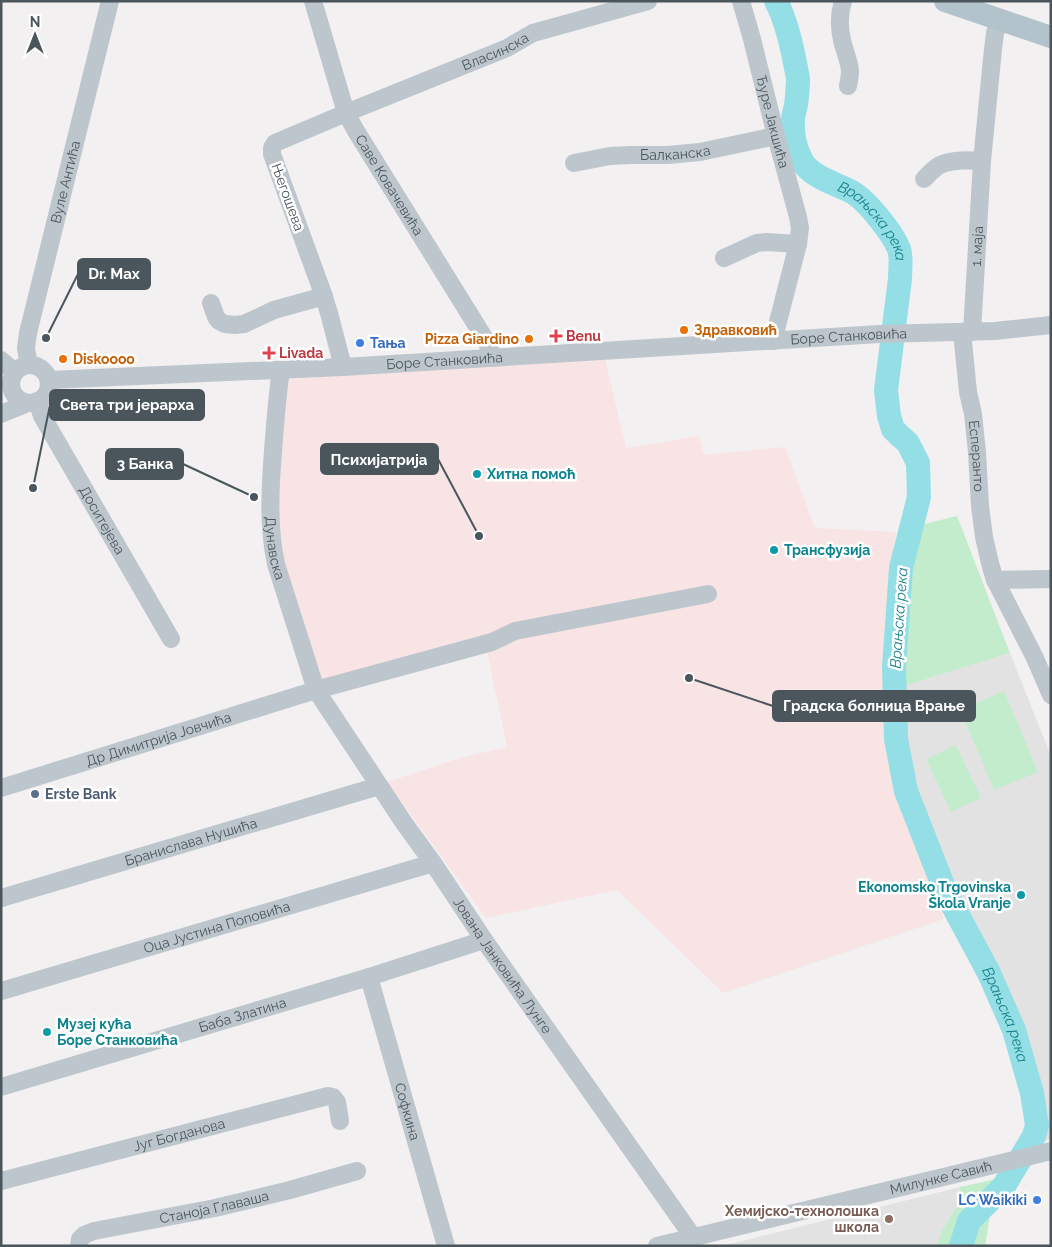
<svg xmlns="http://www.w3.org/2000/svg" width="1052" height="1247" font-family="Raleway,sans-serif">
	<style>
		.education { fill: #e3e2e2 }
		.medical { fill: #f9e4e5 }
		.green { fill: #c3eccd }
		.lines { fill: none; stroke-linecap: round; stroke-linejoin: round }
		.river { stroke: #94dfe5; stroke-width: 24 }
		.minor { stroke: #bdc6cc; stroke-width: 18 }
		.major { stroke: #b2c3cc; stroke-width: 22 }
		.food-dot { fill: #e8710a; stroke: #fff; stroke-width: 2 }
		.health-dot { fill: #e0444e; stroke: #fff; stroke-width: 2 }
		.shop-dot { fill: #3f7fe0; stroke: #fff; stroke-width: 2 }
		.culture-dot { fill: #0f9aa8; stroke: #fff; stroke-width: 2 }
		.service-dot { fill: #5c6f8a; stroke: #fff; stroke-width: 2 }
		.education-dot { fill: #8d6e63; stroke: #fff; stroke-width: 2 }
		.labels { text-anchor: middle; dominant-baseline: central; stroke-width: 5; stroke-linejoin: round; paint-order: stroke }
		.street-label { font-size: 14px; fill: #4a565c; stroke: #fff }
		.food-label { font-size: 14px; font-weight: bold; fill: #c56008; stroke: #fff; text-anchor: start }
		.health-label { font-size: 14px; font-weight: bold; fill: #be3a42; stroke: #fff; text-anchor: start }
		.shop-label { font-size: 14px; font-weight: bold; fill: #366cbe; stroke: #fff; text-anchor: start }
		.culture-label { font-size: 14px; font-weight: bold; fill: #0d838f; stroke: #fff; text-anchor: start }
		.service-label { font-size: 14px; font-weight: bold; fill: #4e5e75; stroke: #fff; text-anchor: start }
		.education-label { font-size: 14px; font-weight: bold; fill: #785e54; stroke: #fff; text-anchor: end }
		.water-label { font-size: 15px; font-style: italic; fill: #18828b; stroke: #fff }
		.leader { fill: none; stroke: #4a565c; stroke-width: 2 }
		.callout-dot { fill: #4a565c; stroke: #fff; stroke-width: 2 }
		.callout { fill: #4a565c; stroke: #4a565c; stroke-width: 2 }
		.callout-label { font-size: 15px; text-anchor: middle; font-weight: bold; fill: #fff }
	</style>
	<rect width="100%" height="100%" fill="#f2f0f1"/>
	<path class="education" d="M1010 653 1051 756V1139L1044 1141 1048 1123 1023 1026 1004 983 950 885 914 791 903 737 901 687Z
		M960 1187 957 1206 941 1232 937 1246H722Z"/>
	<path class="medical" d="M605 359 626 448 699 436 704 455 785 447 815 528 896 532 890 567 885 673 894 785 944 919 723 993 617 890 486 918 387 782 460 758 507 747 484 637 321 682 279 546 276 465 289 379Z"/>
	<path class="green" d="M957 516 1010 653 901 687 909 570 920 525Z
		M1004 691 1038 772 994 790 960 710Z
		M956 745 981 798 951 812 926 759Z
		M996 1179 985 1246H937L941 1232 957 1206 960 1187Z"/>
	<g class="lines">
		<path class="river" id="s1" d="M776 1C786 20 791 42 795 63 796 68 797 73 798 78 798 87 797 97 796 105 795 110 793 115 793 120 792 133 795 149 802 161 811 177 834 183 850 191 865 198 892 232 899 249 902 258 900 270 900 279L886 390 889 416 893 429 900 436 908 443 918 463 919 497 901 568 894 667 896 739 906 791 946 893 989 973 1014 1030 1032 1093 1037 1125 1034 1136 1004 1186 969 1221 961 1246"/>
		<g class="minor">
			<path id="s2" d="M313 1 346 113 356 131 485 339 490 349 493 358"/>
			<path id="s3" d="M741 1 752 39 776 136 798 217 800 228 798 244 773 341"/>
			<path d="M843 1C839 14 839 27 842 40 844 50 849 60 850 71 850 76 849 81 848 86"/>
			<path id="s4" d="M574 163 610 156 631 155H668L700 152 776 136"/>
			<path d="M924 179C929 174 934 168 940 165 952 159 969 160 982 161"/>
			<path d="M724 258 757 243 767 242 798 244"/>
			<path d="M211 303 216 317 219 321 225 324 235 325 244 324 274 310 324 296"/>
			<path id="s5" d="M962 332 968 392 973 414 977 452 980 506 984 537 991 567 995 580 1034 656 1051 695"/>
			<path id="s6" d="M972 332 982 161 993 49 995 33 999 20"/>
			<path d="M1 360 15 372"/>
			<circle cx="30" cy="384" r="19"/>
			<path id="s7" d="M29 365 26 348 28 333 110 1"/>
			<path id="s8" d="M343 367 329 313 322 291 272 154V148L275 143 346 113 507 48 533 33 648 1"/>
			<path id="s9" d="M281 370C277 397 275 424 273 451 270 489 268 527 276 564L316 690 404 823 433 863 484 940 693 1237"/>
			<path id="s10" d="M49 380 343 367 879 334 995 331 1051 325"/>
			<path id="s11" d="M37 401 42 416 171 639"/>
			<path d="M1 414 28 403"/>
			<path d="M995 580 1051 579"/>
			<path id="s12" d="M1 788 316 690 492 642 515 631 708 594"/>
			<path id="s13" d="M1 898 379 786"/>
			<path id="s14" d="M369 977 446 1246"/>
			<path id="s15" d="M1 991 433 863"/>
			<path id="s16" d="M1 1087 369 977 484 940"/>
			<path id="s17" d="M1 1181 328 1096 333 1097 337 1102 340 1121"/>
			<path id="s18" d="M79 1246 80 1239 84 1235 94 1231 215 1208 290 1190 357 1171"/>
			<path id="s19" d="M657 1246 1051 1151"/>
		</g>
		<path class="major" d="M945 1 1051 37"/>
	</g>
	<g class="food-dot">
		<circle cx="684" cy="330" r="5"/>
		<circle cx="529" cy="339" r="5"/>
		<circle cx="63" cy="359" r="5"/>
	</g>
	<g class="health-dot">
		<path d="M553.5 328.5h5v5h5v5h-5v5h-5v-5h-5v-5h5z"/>
		<path d="M266.5 345.5h5v5h5v5h-5v5h-5v-5h-5v-5h5z"/>
	</g>
	<g class="shop-dot">
		<circle cx="360" cy="343" r="5"/>
		<circle cx="1037" cy="1200" r="5"/>
	</g>
	<g class="culture-dot">
		<circle cx="477" cy="474" r="5"/>
		<circle cx="774" cy="550" r="5"/>
		<circle cx="1021" cy="895" r="5"/>
		<circle cx="47" cy="1032" r="5"/>
	</g>
	<circle class="service-dot" cx="35" cy="794" r="5"/>
	<circle class="education-dot" cx="889" cy="1219" r="5"/>
	<g class="labels">
		<g class="street-label">
			<text stroke="none"><textPath href="#s8" startOffset="475">Власинска</textPath></text>
			<text stroke="none"><textPath href="#s3" startOffset="125">Ђуре Јакшића</textPath></text>
			<text stroke="none"><textPath href="#s4" startOffset="102">Балканска</textPath></text>
			<text stroke="none"><textPath href="#s7" startOffset="188">Вуле Антића</textPath></text>
			<text stroke="none"><textPath href="#s2" startOffset="201">Саве Ковачевића</textPath></text>
			<text transform="translate(288 197) rotate(70)">Његошева</text>
			<text stroke="none"><textPath href="#s6" startOffset="86">1. маја</textPath></text>
			<text stroke="none"><textPath href="#s10" startOffset="801">Боре Станковића</textPath></text>
			<text stroke="none"><textPath href="#s10" startOffset="396">Боре Станковића</textPath></text>
			<text stroke="none"><textPath href="#s5" startOffset="125">Есперанто</textPath></text>
			<text stroke="none"><textPath href="#s11" startOffset="136">Доситејева</textPath></text>
			<text stroke="none"><textPath href="#s9" startOffset="179">Дунавска</textPath></text>
			<text stroke="none"><textPath href="#s12" startOffset="165">Др Димитрија Јовчића</textPath></text>
			<text stroke="none"><textPath href="#s13" startOffset="198">Бранислава Нушића</textPath></text>
			<text stroke="none"><textPath href="#s15" startOffset="225">Оца Јустина Поповића</textPath></text>
			<text stroke="none"><textPath href="#s9" startOffset="660">Јована Јанковића Лунге</textPath></text>
			<text stroke="none"><textPath href="#s16" startOffset="252">Баба Златина</textPath></text>
			<text stroke="none"><textPath href="#s14" startOffset="140">Софкина</textPath></text>
			<text stroke="none"><textPath href="#s17" startOffset="184">Југ Богданова</textPath></text>
			<text stroke="none"><textPath href="#s19" startOffset="292">Милунке Савић</textPath></text>
			<text stroke="none"><textPath href="#s18" startOffset="146">Станоја Главаша</textPath></text>
		</g>
		<g class="food-label">
			<text x="694" y="330">Здравковић</text>
			<text x="519" y="339" text-anchor="end">Pizza Giardino</text>
			<text x="73" y="359">Diskoooo</text>
		</g>
		<g class="health-label">
			<text x="566" y="336">Benu</text>
			<text x="279" y="353">Livada</text>
		</g>
		<g class="shop-label">
			<text x="370" y="343">Тања</text>
			<text x="1027" y="1200" text-anchor="end">LC Waikiki</text>
		</g>
		<g class="culture-label">
			<text x="487" y="474">Хитна помоћ</text>
			<text x="784" y="550">Трансфузија</text>
			<text x="1011" y="887" text-anchor="end">Ekonomsko Trgovinska<tspan x="1011" dy="16">Škola Vranje</tspan></text>
			<text x="57" y="1024">Музеј кућа<tspan x="57" dy="16">Боре Станковића</tspan></text>
		</g>
		<g class="service-label">
			<text x="45" y="794">Erste Bank</text>
		</g>
		<g class="education-label">
			<text x="879" y="1211">Хемијско-технолошка<tspan x="879" dy="16">школа</tspan></text>
		</g>
		<g class="water-label">
			<text stroke="none"><textPath href="#s1" startOffset="261">Врањска река</textPath></text>
			<text transform="translate(899 618) rotate(-86)">Врањска река</text>
			<text stroke="none"><textPath href="#s1" startOffset="1101">Врањска река</textPath></text>
		</g>
	</g>
	<path class="leader" d="M46 338L78 274M33 488L50 405M479 536L438 459M254 497L183 464M689 678L773 706"/>
	<g class="callout-dot">
		<circle cx="46" cy="338" r="5"/>
		<circle cx="33" cy="488" r="5"/>
		<circle cx="479" cy="536" r="5"/>
		<circle cx="254" cy="497" r="5"/>
		<circle cx="689" cy="678" r="5"/>
	</g>
	<g class="callout">
		<rect x="78" y="259" width="72" height="30" rx="5"/>
		<rect x="50" y="390" width="154" height="30" rx="5"/>
		<rect x="321" y="444" width="117" height="30" rx="5"/>
		<rect x="106" y="449" width="77" height="30" rx="5"/>
		<rect x="773" y="691" width="202" height="30" rx="5"/>
	</g>
	<g class="callout-label">
		<text x="114" y="279">Dr. Max</text>
		<text x="127" y="410">Света три јерарха</text>
		<text x="379" y="465">Психијатрија</text>
		<text x="145" y="469">3 Банка</text>
		<text x="874" y="711">Градска болница Врање</text>
	</g>
	<rect width="1052" height="1247" fill="none" stroke="#4a565c" stroke-width="5"/>
	<g transform="translate(35 35)" stroke="#ffffff" stroke-width="4" paint-order="stroke">
	<path d="M0-4L9 19L0 12L-9 19Z" fill="#4a565c"/>
	<text y="-8" font-size="14" font-weight="bold" text-anchor="middle" fill="#4a565c">N</text>
	</g>
</svg>
